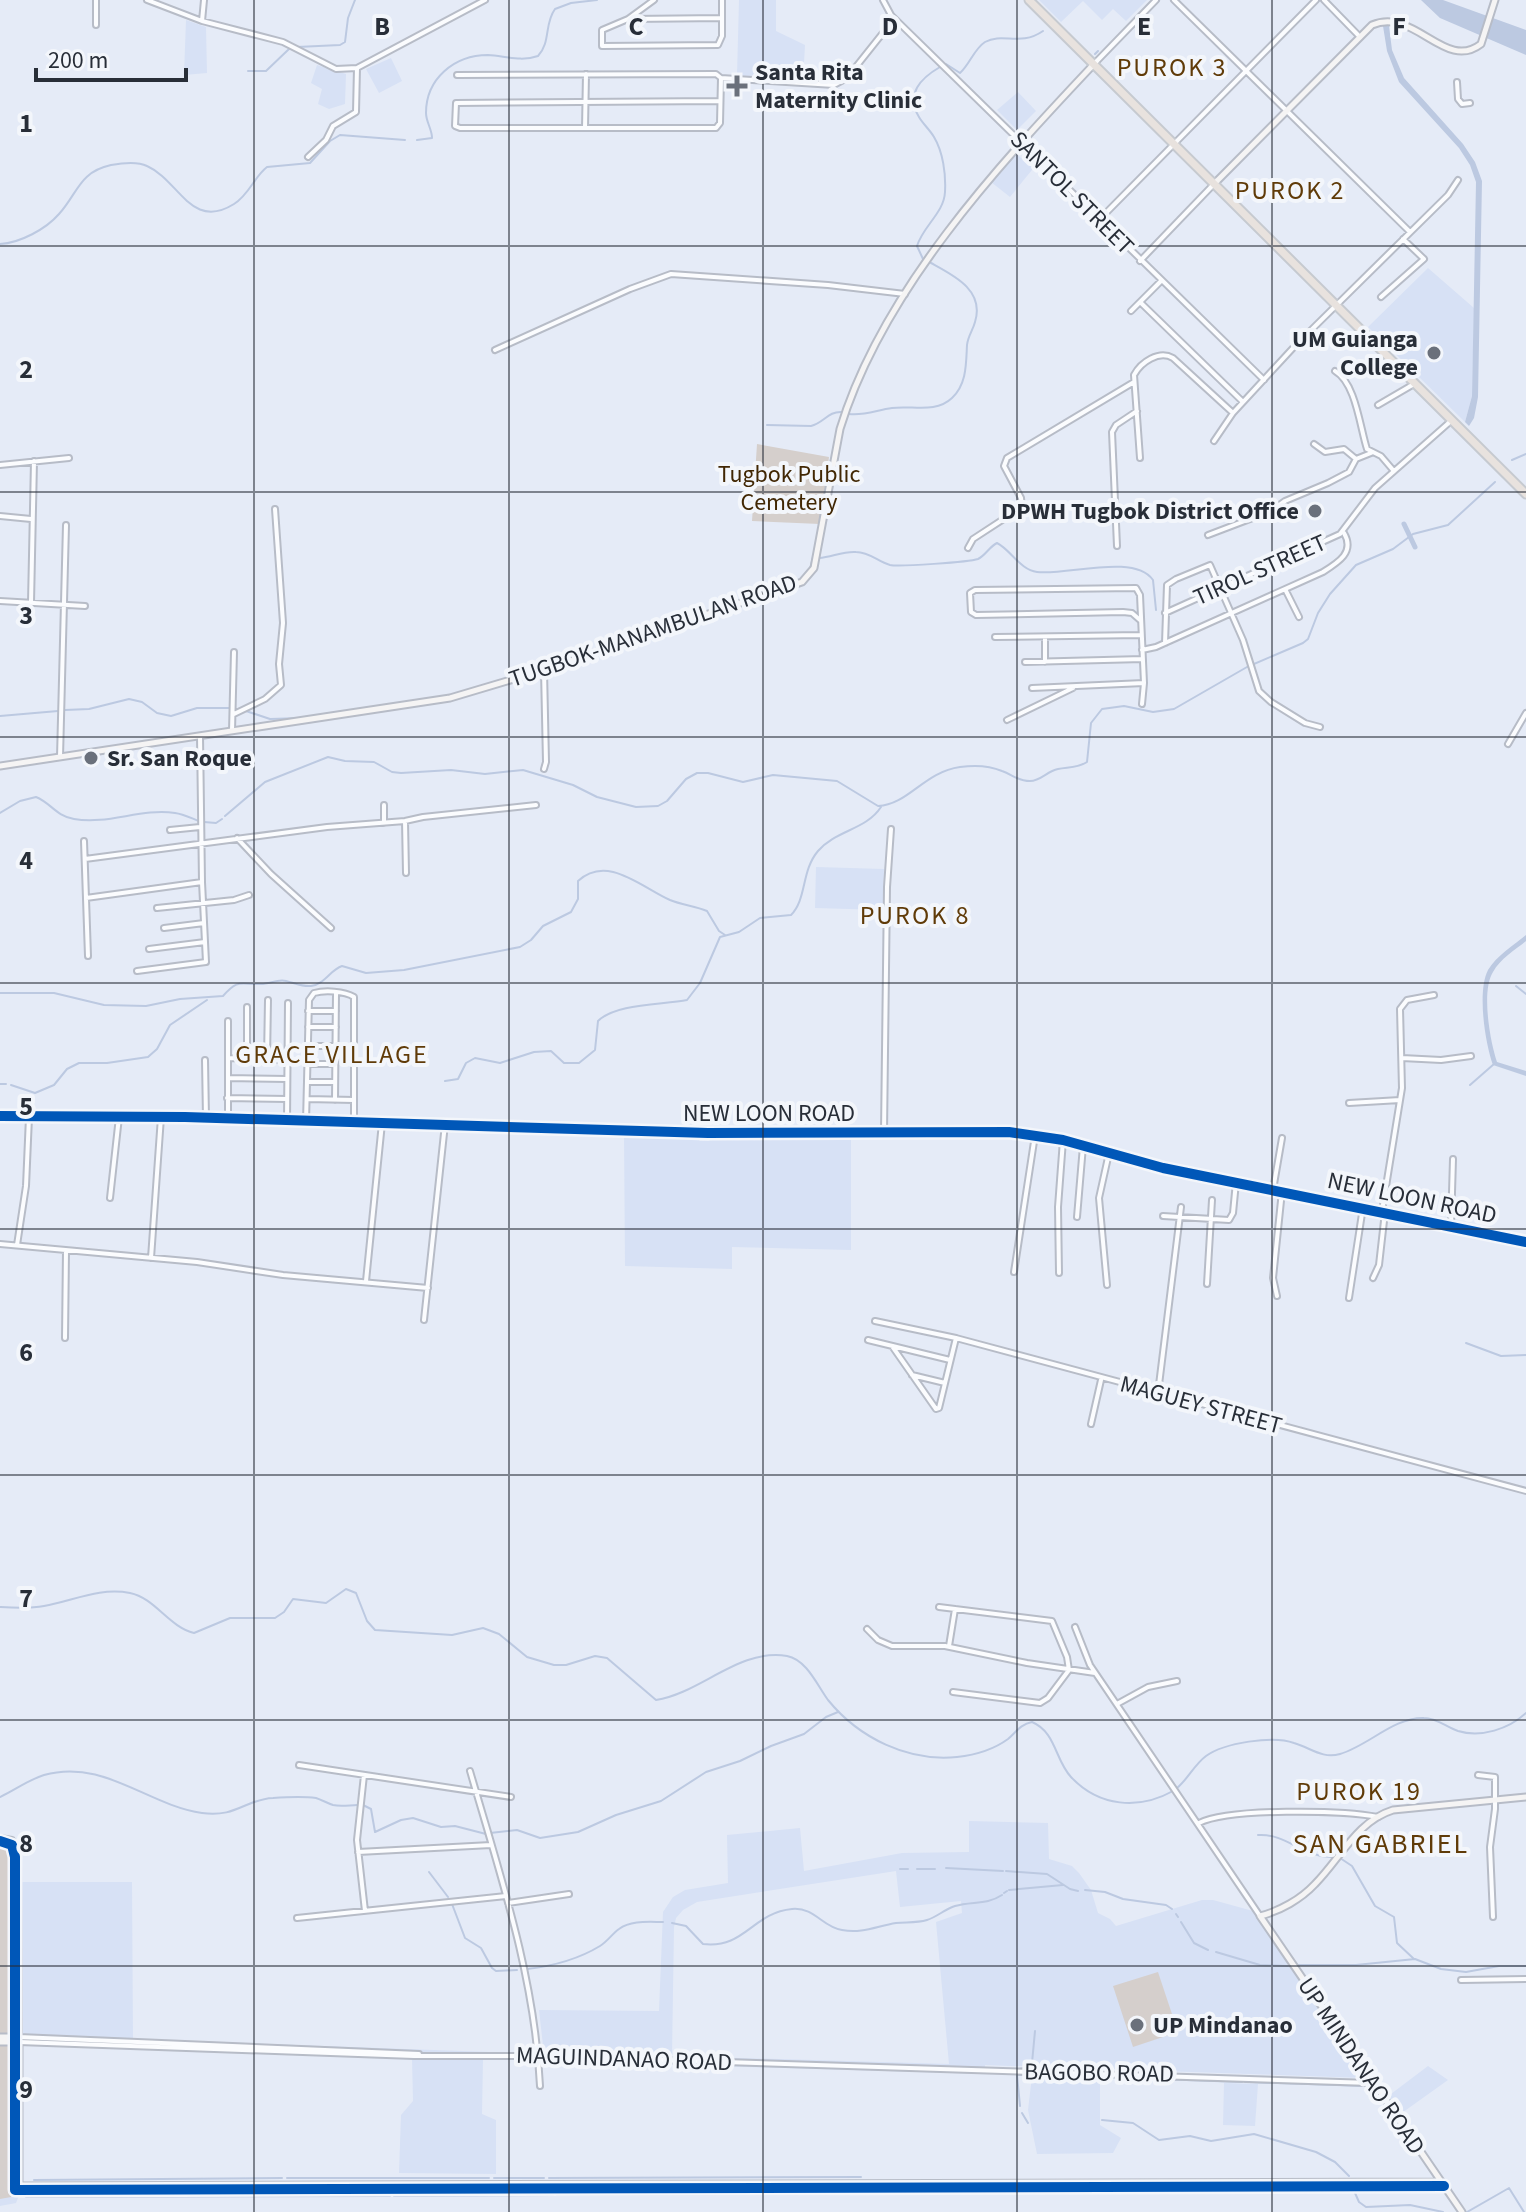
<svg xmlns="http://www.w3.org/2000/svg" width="1526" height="2212" font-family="'Source Sans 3',sans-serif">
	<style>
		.built { fill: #d7e1f5; fill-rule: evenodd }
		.green { fill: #d5cfcc }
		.water { fill: #bcc9e1 }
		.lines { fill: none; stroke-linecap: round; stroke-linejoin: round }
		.stream { stroke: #bcc9e1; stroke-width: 2 }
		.canal { stroke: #bcc9e1; stroke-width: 5 }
		.street-casing { stroke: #b7bcc7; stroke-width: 8 }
		.secondary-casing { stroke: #b7bcc7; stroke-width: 9 }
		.highway-casing { stroke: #c6cad0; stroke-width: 11 }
		.street { stroke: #fbfcfe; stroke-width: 4 }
		.secondary { stroke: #f5f4f4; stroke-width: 5 }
		.highway { stroke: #e8e2de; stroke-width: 7 }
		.cycleway-casing { stroke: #f3f6fb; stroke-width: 15 }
		.cycleway { stroke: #0057b8; stroke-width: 10 }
		.grid { fill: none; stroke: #282e38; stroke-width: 2; stroke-opacity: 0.55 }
		.poi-dot { fill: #6a707b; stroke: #f3f6fb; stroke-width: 3 }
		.labels { text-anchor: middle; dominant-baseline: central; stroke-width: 8; stroke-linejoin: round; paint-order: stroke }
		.poi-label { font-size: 24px; font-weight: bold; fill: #282e38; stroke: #f3f6fb; text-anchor: start }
		.street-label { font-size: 24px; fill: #282e38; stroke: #f3f6fb }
		.park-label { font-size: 24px; fill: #412704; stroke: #f3f6fb }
		.neighbourhood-label { font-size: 26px; letter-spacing: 2px; fill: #603b08; stroke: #f3f6fb }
		.quarter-label { font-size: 28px; letter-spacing: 2px; fill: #603b08; stroke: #f3f6fb }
		.grid-label { font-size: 26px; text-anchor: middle; font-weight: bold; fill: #282e38; stroke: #f3f6fb; stroke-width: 8; stroke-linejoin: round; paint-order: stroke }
	</style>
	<rect width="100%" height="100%" fill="#e5ebf7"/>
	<path class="built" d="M739 0H776V31L805 45 803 81 737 75Z
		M1039 0H1147L1126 21 1113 9 1102 20 1083 1 1061 22Z
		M186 20 206 27 207 73 184 75Z
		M391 58 402 81 379 93 366 69Z
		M317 65 346 74 345 104 329 109 318 104 322 89 311 83Z
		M1018 92 1036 111 1017 130 997 110Z
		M1015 153 1021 158 1024 155 1036 165 1010 197 991 182Z
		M1428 268 1474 308 1472 396 1465 422 1368 327Z
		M816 867 884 869 883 910 815 908Z
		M624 1135 696 1137 700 1141H709L713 1137H851V1250L732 1247V1269L625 1266Z
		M969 1821 1048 1823 1049 1859 1072 1866 1079 1873 1091 1890 1098 1913 1110 1919 1116 1926 1202 1900H1213L1253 1911 1364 2078 985 2065V2074L483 2059 482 2114 496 2120V2174L399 2173 401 2115 413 2101 412 2058 21 2044 20 2193 16 2203 0 2206V1836L10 1837 18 1844 21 1882H132L133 2039 544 2054 539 2010 659 2011 663 1912 673 1897 685 1890 728 1883 727 1835 800 1828 804 1871 902 1853 969 1852ZM896 1871 900 1907 961 1901 962 1913 936 1922 949 2064 672 2056 674 1927 676 1918 683 1910 697 1902Z
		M1428 2066 1448 2080 1399 2115 1387 2097Z
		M1032 2076 1100 2078V2125L1121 2138 1113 2153 1037 2154 1028 2110Z
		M1224 2083 1258 2084 1255 2126 1223 2125Z"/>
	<path class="green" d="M757 444 829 457 820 524 752 521Z
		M0 1842 11 1846 13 1857 14 2186 11 2197 0 2199Z
		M1158 1972 1178 2032 1133 2047 1113 1986Z"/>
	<path class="water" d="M1421 0H1443L1526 30V55L1440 18Z
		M1383 26H1389L1392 50 1404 78 1463 144 1475 162 1482 181 1478 397 1474 418 1469 426 1465 422 1472 396 1476 182 1470 165 1459 148 1399 82 1387 51Z
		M1526 935V941C1515 950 1500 959 1493 972 1481 991 1490 1041 1497 1062L1526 1071V1076L1493 1065C1485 1043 1477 991 1488 970 1496 956 1514 945 1526 935Z"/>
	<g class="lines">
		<path class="stream" d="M297 47 340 45 345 42 348 18 355 0
			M1095 54 1098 51
			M946 64 960 73C970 64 974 49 985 42 1003 32 1020 47 1043 31
			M248 71H266L289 49
			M417 140 432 138C432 129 426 122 426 113 426 79 454 55 488 55 505 56 521 62 538 56 551 42 544 24 555 9L571 3 597 0
			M0 244C20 243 46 229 59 214 78 193 79 172 111 165 122 163 137 161 147 166 179 180 191 231 234 204 249 195 254 177 267 167L310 163 330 141 340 135 405 140
			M923 259 917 246C923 226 944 213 945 192 946 174 943 152 934 137 930 130 923 124 919 117 905 94 921 78 940 67
			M849 414C864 416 877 410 892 408 912 405 935 414 952 398 967 384 966 363 967 345 968 336 973 330 975 322 985 290 953 275 931 263
			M767 425 811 426C824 423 828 411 842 412
			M1512 460 1526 454
			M819 558C832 557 843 551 856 552 870 552 878 562 890 565 899 567 969 562 978 559 986 555 989 547 997 543 1011 550 1020 570 1037 572 1066 576 1134 553 1153 580L1156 610
			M810 569 813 557
			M520 675 605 647
			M65 710 89 709 129 699 142 702 157 713 171 716 197 708H232
			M246 711 270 719 303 718
			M0 716 58 711
			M0 813 20 801 36 797C51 803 56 816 74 819 108 825 141 808 175 813 183 814 191 818 199 821
			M225 816 265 782 328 757 345 761 374 762 392 772 401 773 451 770 485 774 523 770 573 785 597 797 636 807 658 806 667 801 686 779 697 773H708L743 782 773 775 837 781 878 806C908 805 924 772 960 767 974 765 988 765 1002 771 1013 775 1018 781 1030 781 1041 781 1047 771 1058 769 1069 767 1078 768 1087 762L1091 723 1102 709 1124 706 1153 712 1174 709 1247 667 1303 643 1308 639 1318 613 1330 594 1356 565 1393 549 1413 534 1448 525 1495 482
			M204 822 216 823 222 819
			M1516 986 1526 994
			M0 993H54L104 1005 146 1006 180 999 223 996C239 978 240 985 261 984 270 984 277 979 286 981 295 983 302 987 311 986 325 984 330 970 342 966L366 973 404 970 520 947 531 940 543 926 571 912 578 899V881C607 854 641 887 670 900 682 905 695 906 707 911L719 931 725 935
			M445 1081 458 1079 466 1063 475 1058 500 1063 534 1052 551 1051 564 1063H579L595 1050 598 1021C616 1003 663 1005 687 1000L700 983 720 937 739 932 760 918 791 915C807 899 801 871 818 851 836 830 866 830 881 807
			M0 1084H6
			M11 1085 35 1093 54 1085 67 1069 79 1063H107L148 1057 157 1049 170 1025 207 1000
			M1470 1085 1494 1064
			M1466 1343 1501 1356 1526 1355
			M0 1607C15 1608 29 1609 44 1606 73 1601 99 1587 130 1593 155 1598 169 1627 194 1633L230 1618H275L284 1612 293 1599 326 1603 346 1589 356 1593 367 1621 375 1630 452 1635 483 1628 499 1634 527 1657 554 1665H566L595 1656 607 1658 656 1700C701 1693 739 1648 787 1656 807 1660 817 1685 828 1700 859 1738 908 1762 957 1757 975 1755 993 1750 1008 1739 1016 1732 1021 1724 1032 1722 1056 1732 1055 1760 1071 1777 1099 1807 1139 1810 1173 1791
			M1177 1788C1188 1779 1194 1765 1206 1756 1224 1743 1273 1735 1294 1743 1311 1748 1322 1759 1340 1754 1368 1746 1394 1717 1424 1718 1437 1718 1446 1727 1458 1731 1481 1738 1509 1729 1526 1713
			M0 1797C15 1790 28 1780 44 1775 103 1758 147 1805 202 1813 236 1818 246 1799 273 1798 287 1797 302 1796 316 1798 322 1800 327 1803 333 1805 341 1807 350 1805 358 1805
			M363 1805 371 1809 375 1832 401 1820 413 1818 441 1827 455 1826 486 1834
			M490 1833 517 1830 540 1838 578 1832 616 1815 661 1801 706 1772 740 1761 771 1746 804 1734 826 1717 838 1712
			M1258 1835C1286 1833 1304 1858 1332 1857
			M1340 1858 1352 1866 1375 1906 1394 1917 1397 1943 1414 1959
			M946 1868 1003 1871
			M900 1869H908
			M917 1869H935
			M1006 1871 1047 1874 1070 1889 1078 1891
			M429 1872 448 1897
			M1009 1890 1063 1885
			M1085 1890 1105 1892 1123 1899 1166 1905 1172 1909
			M1004 1893 1007 1891
			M452 1904 465 1938 481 1948 492 1968 496 1971 517 1970
			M1176 1914 1178 1917
			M1181 1922 1194 1943 1208 1950
			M672 1923 686 1926 703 1944C745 1949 752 1913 792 1909 815 1907 822 1927 842 1930 862 1934 877 1926 896 1923 907 1922 917 1923 927 1920 937 1917 945 1909 955 1906 972 1901 987 1905 1002 1895
			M1216 1952 1260 1965 1288 1966
			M1298 1965H1356L1415 1959 1441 1969 1466 1972 1499 1966H1526
			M527 1969C553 1966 577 1960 600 1946 608 1941 612 1934 619 1929 631 1920 649 1922 663 1922
			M1018 2069 1029 2067 1032 2063 1035 2031
			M1029 2075 1071 2076
			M1076 2076 1242 2082
			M1245 2082 1366 2086
			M1020 2106 1017 2075H1027
			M1022 2113 1028 2123
			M1102 2120 1133 2123 1159 2140 1190 2136 1211 2141 1254 2134 1316 2152 1335 2162 1349 2176
			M287 2178H489
			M494 2178H544
			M549 2178 861 2177
			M34 2180 282 2178
			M1355 2193 1359 2202 1366 2207 1410 2205 1443 2212
			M557 2195 861 2194
			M394 2196 553 2195
			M26 2197 390 2196
			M1467 2212 1509 2188 1524 2212"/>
		<path class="canal" d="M1404 524 1415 547"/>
		<g class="street-casing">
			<path id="street" d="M96 0V25
				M147 0 202 21 283 42 336 69 357 68 485 0
				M654 0 628 19 602 30V46L718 45 722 36V0
				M883 0 891 15 1264 380
				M1174 0 1410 232
				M1324 0 1360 37
				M631 19 722 18
				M202 21 204 0
				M1094 64 1156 0
				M457 75 716 74 721 78 834 85 847 78 894 19
				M1457 82 1458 99 1462 104 1470 103
				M720 101 456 103 455 126 460 128H716L720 123 721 78
				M585 128 586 74
				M308 157 326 140 333 126 356 112 357 68
				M1099 220 1316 0
				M1140 261 1213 185
				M1381 297 1424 259 1403 239
				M1140 302 1243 402
				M1131 311 1161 281
				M495 350 630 289 671 274 828 285 905 294
				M1335 371C1356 383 1360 428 1367 449L1381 456 1393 470
				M1378 405 1414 384
				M1214 441 1233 413 1293 348 1448 195 1458 180
				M1314 444 1325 452 1344 449 1356 459
				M1140 458 1134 375C1141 362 1159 350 1173 358L1233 413
				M0 465 69 458
				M0 516 31 519
				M1208 535 1271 511 1285 501 1328 483 1349 472 1356 459 1371 453
				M1117 546 1112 432 1116 425 1137 411
				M968 548 973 539 1022 507 1021 498 1004 466 1007 458 1134 382
				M1285 589 1299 617
				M0 601 85 606
				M31 603 34 461
				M1165 613 1340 534 1375 488 1452 420
				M1140 620 1132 613 1123 612 976 615 971 612 970 593 975 590 1136 588 1140 595 1144 683 1142 704
				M995 637 1141 635
				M1045 637V662
				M1165 643 1167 585 1176 579 1210 565 1243 640 1259 691 1271 702 1305 723 1320 727
				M1142 650 1156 647 1323 572C1339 562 1355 552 1344 533
				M1025 662 1143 659
				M1032 688 1144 683
				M234 714 265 699 281 685 279 664 283 623 275 509
				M1007 720 1073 688
				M232 731 234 652
				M1508 744 1526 713
				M60 757 66 525
				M544 769 546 762 544 670
				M384 805V823
				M405 821 406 873
				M170 830 200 827
				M237 838 271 874 331 928
				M84 841 88 956
				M85 859 327 827 405 821 423 817 536 805
				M86 898 202 882
				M157 908 234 900 249 895
				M164 928 204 923
				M149 949 205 942
				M137 971 206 962 202 882 200 736
				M247 1007V1058
				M308 1011H336
				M308 1027H336
				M308 1046H335
				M228 1058 287 1060
				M1402 1058 1441 1060 1471 1056
				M267 1059 268 1000
				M205 1060 206 1118
				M307 1064H335
				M228 1078 287 1079
				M307 1082H335
				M227 1098 287 1099
				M307 1099 354 1100
				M335 1100 336 993
				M1349 1103 1400 1100
				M0 1116 185 1117 708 1133 1009 1132 1063 1140 1163 1168 1526 1242
				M228 1118V1021
				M287 1121 288 1003
				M306 1122 309 1000 314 993C325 990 344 991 354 997V1122
				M884 1133 887 887 891 829
				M1273 1190 1282 1138
				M110 1198 119 1117
				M1382 1211 1402 1088 1400 1009 1407 1000 1434 995
				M1163 1216 1229 1220 1233 1213 1236 1182
				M1077 1217 1083 1146
				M1451 1226 1453 1159
				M0 1244 197 1262 283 1275 428 1288
				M17 1245 26 1186 29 1117
				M151 1258 161 1117
				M1014 1272 1035 1135
				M1059 1273 1058 1207 1063 1140
				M1373 1278 1379 1265 1385 1212
				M366 1281 382 1123
				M1207 1284 1212 1200
				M1107 1285 1099 1198 1109 1153
				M1277 1296 1273 1278 1282 1191
				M1349 1298 1363 1207
				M424 1320 445 1124
				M875 1321 956 1338 1526 1491
				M65 1338 66 1251
				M868 1340 950 1360
				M892 1346 936 1409 939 1408 956 1338
				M912 1375 945 1383
				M1158 1393 1181 1207
				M1091 1424 1101 1380
				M939 1607 1052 1621 1067 1657 1069 1670 1048 1698 1040 1703 953 1692
				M1075 1627 1090 1665 1260 1916
				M867 1629 878 1640 892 1646H945L1027 1663 1095 1673
				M949 1646 955 1609
				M1117 1704 1148 1687 1177 1681
				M299 1765 511 1797
				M470 1771C500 1874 535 1978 540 2086
				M364 1775 357 1840 365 1911
				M1478 1775 1495 1777V1809L1490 1847 1493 1917
				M1199 1823C1229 1808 1342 1810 1378 1817
				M0 1838 12 1840 18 1854 19 2037 419 2054
				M0 1841 10 1843 14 1852 15 2037
				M358 1852 491 1845
				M508 1903 569 1894
				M297 1918 506 1896
				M1461 1980 1526 1979
				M19 2042 414 2056H539L1371 2083"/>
		</g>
		<g class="secondary-casing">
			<path id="secondary" d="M1214 184 1372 25C1415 7 1445 72 1481 44L1495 0
				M0 766 450 698 544 670 802 582 814 568 840 429C882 291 997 167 1094 64
				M0 2037H19V2189
				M15 2037V2190L1444 2186
				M0 2042H18
				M15 2186 1441 2182
				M1462 2212 1260 1916C1280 1911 1301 1899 1315 1884 1340 1859 1357 1821 1393 1810L1526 1797"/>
		</g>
		<g class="highway-casing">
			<path id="highway" d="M1029 0 1526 494"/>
		</g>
		<use href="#street" class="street"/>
		<use href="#secondary" class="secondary"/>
		<use href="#highway" class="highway"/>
		<g class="cycleway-casing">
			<path id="cycleway" d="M0 1116 185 1117 708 1133 1009 1132 1063 1140 1163 1168 1526 1242
				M0 1841 12 1845 15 1857V2190L1444 2186"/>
		</g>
		<use href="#cycleway" class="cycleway"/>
	</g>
	<path class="grid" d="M254 0V2212M509 0V2212M763 0V2212M1017 0V2212M1272 0V2212M0 246H1526M0 492H1526M0 737H1526M0 983H1526M0 1229H1526M0 1475H1526M0 1720H1526M0 1966H1526"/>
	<g class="poi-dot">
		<path d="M733 74h8v8h8v8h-8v8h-8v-8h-8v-8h8z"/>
		<circle cx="1434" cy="353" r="8"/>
		<circle cx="1315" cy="511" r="8"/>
		<circle cx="91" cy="758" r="8"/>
		<circle cx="1137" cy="2025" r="8"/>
	</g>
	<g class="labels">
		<g class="poi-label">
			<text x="755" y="72">Santa Rita<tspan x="755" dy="28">Maternity Clinic</tspan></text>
			<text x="1418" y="339" text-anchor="end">UM Guianga<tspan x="1418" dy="28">College</tspan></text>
			<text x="1299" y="511" text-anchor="end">DPWH Tugbok District Office</text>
			<text x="107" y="758">Sr. San Roque</text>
			<text x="1153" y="2025">UP Mindanao</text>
		</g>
		<g class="street-label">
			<text transform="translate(1072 193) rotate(45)">SANTOL STREET</text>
			<text transform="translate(1260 570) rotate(-24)">TIROL STREET</text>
			<text transform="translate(653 631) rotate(-19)">TUGBOK-MANAMBULAN ROAD</text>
			<text x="769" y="1113">NEW LOON ROAD</text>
			<text transform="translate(1412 1198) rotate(12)">NEW LOON ROAD</text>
			<text transform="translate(1201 1405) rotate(15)">MAGUEY STREET</text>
			<text transform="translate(624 2059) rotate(2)">MAGUINDANAO ROAD</text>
			<text transform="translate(1361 2066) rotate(56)">UP MINDANAO ROAD</text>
			<text transform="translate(1099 2073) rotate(1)">BAGOBO ROAD</text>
		</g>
		<g class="park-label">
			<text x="789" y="474">Tugbok Public<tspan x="789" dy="28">Cemetery</tspan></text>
		</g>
		<g class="neighbourhood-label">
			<text x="1172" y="67">PUROK 3</text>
			<text x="1290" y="190">PUROK 2</text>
			<text x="915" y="915">PUROK 8</text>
			<text x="332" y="1054">GRACE VILLAGE</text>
			<text x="1359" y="1791">PUROK 19</text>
		</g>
		<g class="quarter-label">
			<text x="1381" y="1844">SAN GABRIEL</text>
		</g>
	</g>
	<g class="grid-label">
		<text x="382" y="35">B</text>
		<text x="636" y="35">C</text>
		<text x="890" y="35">D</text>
		<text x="1144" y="35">E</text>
		<text x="1399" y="35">F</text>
		<text x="26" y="132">1</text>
		<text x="26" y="378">2</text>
		<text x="26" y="624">3</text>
		<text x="26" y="869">4</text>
		<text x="26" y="1115">5</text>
		<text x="26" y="1361">6</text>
		<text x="26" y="1607">7</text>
		<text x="26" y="1852">8</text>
		<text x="26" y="2098">9</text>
	</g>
	<path d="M36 68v12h150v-12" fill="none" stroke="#282e38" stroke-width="4"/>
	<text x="48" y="68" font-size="24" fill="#282e38" stroke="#f3f6fb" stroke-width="6" paint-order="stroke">200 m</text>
</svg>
